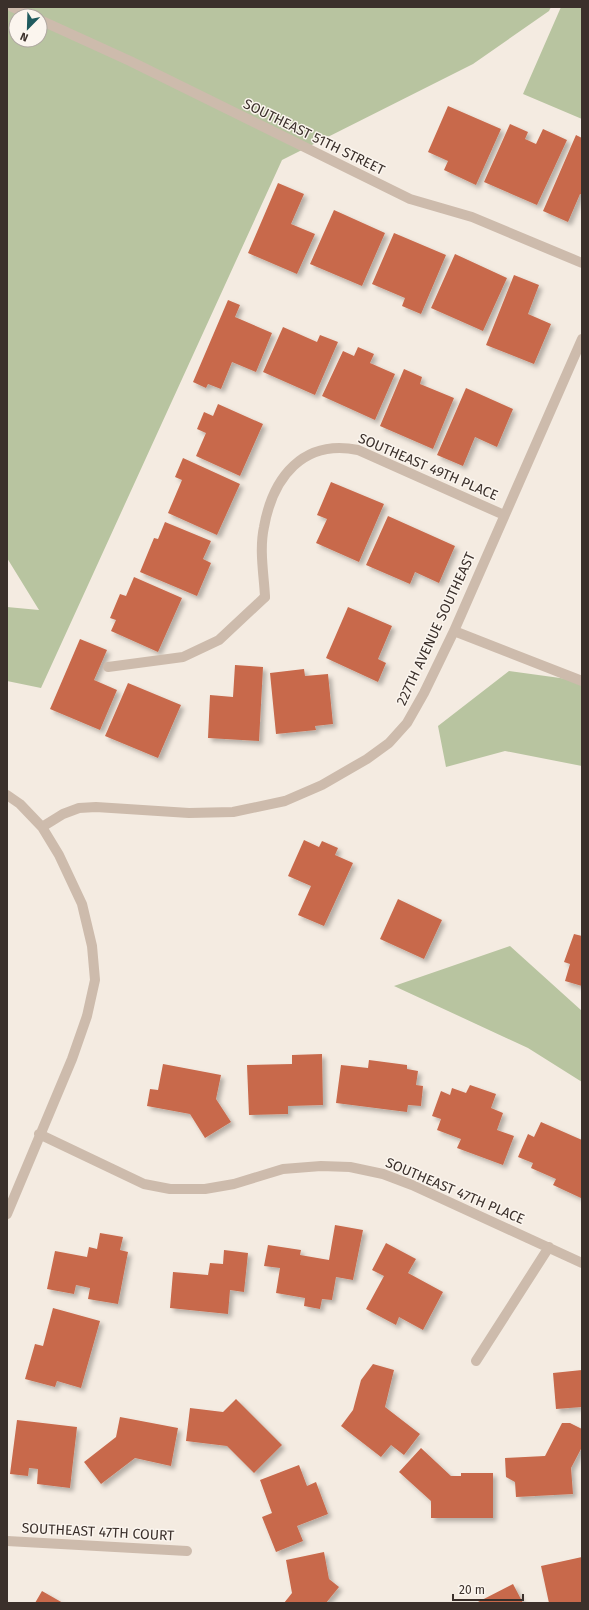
<svg xmlns="http://www.w3.org/2000/svg" width="589" height="1610" font-family="'Fira Sans',sans-serif">
	<style>
		.green { fill: #b8c4a0; fill-rule: evenodd }
		.building { fill: #c8694b; filter: url(#shadow) }
		.lines { fill: none; stroke-linecap: round; stroke-linejoin: round }
		.service { stroke: #cdbbac; stroke-width: 10 }
		.minor { stroke: #cdbbac; stroke-width: 10 }
		.labels { text-anchor: middle; dominant-baseline: central; stroke-width: 3; stroke-linejoin: round; paint-order: stroke }
		.street-label { font-size: 14px; fill: #3b302b; stroke: #fbf5ee }
	</style>
	<defs>
		<filter id="shadow"><feDropShadow dx="3.5" dy="3.5" stdDeviation="2" flood-color="#0004"/></filter>
	</defs>
	<rect width="100%" height="100%" fill="#f4ebe1"/>
	<path class="green" d="M7 7H551L549 11 473 64 282 160 41 688 7 681V607L39 610 7 558ZM16 16H40V40H16Z
		M561 7H582V119L523 94Z
		M509 671 582 681V766L505 751 446 767 438 726Z
		M510 946 582 1011V1082L528 1048 394 986Z"/>
	<path class="building" d="M448 106 501 129 476 185 444 170 448 161 428 152Z
		M510 124 528 132 525 139 536 144 543 129 567 140 537 205 484 182Z
		M576 135 582 138V195L580 194 568 222 543 211Z
		M278 183 304 194 291 224 315 234 297 274 248 253Z
		M334 210 385 233 362 286 310 264Z
		M394 233 446 255 421 314 402 306 405 298 372 284Z
		M455 254 507 278 483 331 431 308Z
		M514 275 539 285 528 314 551 324 534 364 486 345Z
		M228 300 240 305 235 317 272 333 256 372 232 362 221 389 208 384 206 388 193 382Z
		M283 327 317 342 320 335 338 342 315 395 263 372Z
		M358 347 374 354 370 363 395 374 375 420 322 396 343 351 354 356Z
		M404 369 422 377 420 384 454 398 433 449 380 426Z
		M466 388 513 409 497 447 475 437 463 466 437 455Z
		M218 404 263 424 240 476 196 456 206 433 197 429 204 412 213 416Z
		M183 458 240 484 217 535 168 513 182 480 175 477Z
		M331 482 384 504 359 562 316 543 327 519 317 515Z
		M388 516 455 546 439 583 415 572 410 584 366 565Z
		M165 522 211 541 203 559 211 563 197 596 140 572 154 538 158 539Z
		M134 577 182 598 158 652 111 631 116 620 110 618 120 594 126 596Z
		M348 607 392 626 378 659 386 663 378 682 326 658Z
		M80 639 107 650 94 680 117 690 100 730 50 709Z
		M235 665 263 667 259 741 208 738 210 695 233 697Z
		M304 669 305 676 328 674 333 724 315 726 316 730 276 734 270 673Z
		M128 683 181 705 158 758 105 736Z
		M304 840 319 847 322 841 338 848 335 855 353 863 324 926 298 915 311 886 288 876Z
		M398 899 442 920 424 959 380 939Z
		M574 934 582 936V986L565 981 570 964 564 962Z
		M322 1054 323 1105 288 1106V1114L249 1115 247 1065 292 1064V1055Z
		M369 1060 407 1065V1069L418 1071 416 1085 423 1086 421 1106 408 1105 407 1112 336 1103 341 1065 368 1068Z
		M163 1064 221 1075 216 1099 231 1122 205 1138 190 1114 147 1106 150 1089 158 1090Z
		M470 1085 496 1094 491 1108 503 1113 497 1130 514 1136 503 1165 457 1148 461 1139 437 1130 441 1119 432 1116 441 1091 450 1095 452 1088 466 1093Z
		M541 1122 582 1140 581 1198 553 1185 556 1179 531 1168 533 1163 518 1157 528 1134 534 1137Z
		M335 1225 363 1230 353 1280 336 1277 332 1300 322 1299 320 1309 304 1306 305 1298 276 1293 280 1268 264 1266 268 1245 301 1250 300 1255 329 1260Z
		M100 1233 123 1237 120 1250 128 1252 118 1304 88 1299 90 1288 76 1285 74 1294 47 1289 55 1251 87 1257 89 1247 97 1249Z
		M386 1243 416 1259 408 1273 443 1292 423 1330 399 1317 396 1325 366 1309 384 1276 372 1270Z
		M224 1250 248 1253 244 1292 230 1290 228 1314 170 1308 173 1272 208 1275 210 1263 223 1264Z
		M53 1308 100 1321 81 1388 57 1381 55 1387 25 1379 35 1344 43 1346Z
		M373 1364 394 1370 385 1407 420 1434 404 1455 391 1445 381 1457 341 1426 353 1410 361 1380Z
		M582 1370V1407L556 1409 553 1373Z
		M236 1399 282 1445 254 1473 227 1446 186 1441 190 1408 223 1412Z
		M120 1417 178 1428 171 1466 135 1458 101 1484 84 1462 116 1437Z
		M17 1420 77 1427 70 1488 37 1484 38 1469 29 1468 28 1476 10 1474Z
		M562 1423H570L582 1429V1447L571 1468 573 1494 516 1497 515 1482 506 1477 505 1458 545 1456Z
		M421 1448 451 1476H461V1473H493V1518H431V1501L399 1472Z
		M299 1465 307 1486 316 1482 328 1514 297 1526 303 1541 276 1552 262 1517 272 1513 260 1480Z
		M324 1552 329 1579 339 1587 326 1603H284L292 1593 286 1560Z
		M582 1557V1603H549L541 1566Z
		M513 1584 523 1603H476Z
		M42 1591 63 1603H35Z"/>
	<g class="lines">
		<path class="service" d="M108 667 183 657 219 640 265 597"/>
		<path class="minor" d="M12 7 32 16
			M40 20 130 61 410 199 472 217 582 263
			M265 597C264 575 259 550 264 527 273 477 303 439 358 450L504 515
			M454 631 582 681
			M7 795 20 804 42 827 63 814 79 808 96 807 189 813 233 812 285 801 322 785 367 759 389 743 407 723 424 693 454 631 582 339
			M39 1134 144 1184 170 1189H205L234 1184 283 1169 321 1166 350 1167 383 1174 412 1185 582 1263
			M7 1214 72 1059 87 1016 95 980 92 946 82 904 59 855 42 827
			M476 1361 549 1247
			M7 1541 187 1551"/>
	</g>
	<g class="labels">
		<g class="street-label">
			<text transform="translate(314 137) rotate(26)">SOUTHEAST 51TH STREET</text>
			<text transform="translate(428 467) rotate(23)">SOUTHEAST 49TH PLACE</text>
			<text transform="translate(436 629) rotate(-65)">227TH AVENUE SOUTHEAST</text>
			<text transform="translate(455 1191) rotate(23)">SOUTHEAST 47TH PLACE</text>
			<text transform="translate(98 1532) rotate(3)">SOUTHEAST 47TH COURT</text>
		</g>
	</g>
	<rect width="589" height="1610" fill="none" stroke="#3b302b" stroke-width="16"/>
	<g transform="translate(28 28) rotate(203)"><circle r="19" fill="#fbf5ee" stroke="#aea6a0"/>
	<path d="M0-3L7 15L0 10L-7 15Z" fill="#1f5a5e"/>
	<text y="-6" font-size="11" font-weight="bold" text-anchor="middle" fill="#3b302b">N</text>
	</g>
	<path d="M453 1594v6h70v-6" fill="none" stroke="#3b302b" stroke-width="2"/>
	<text x="459" y="1594" font-size="12" fill="#3b302b" stroke="#fbf5ee" stroke-width="3" paint-order="stroke">20 m</text>
</svg>
